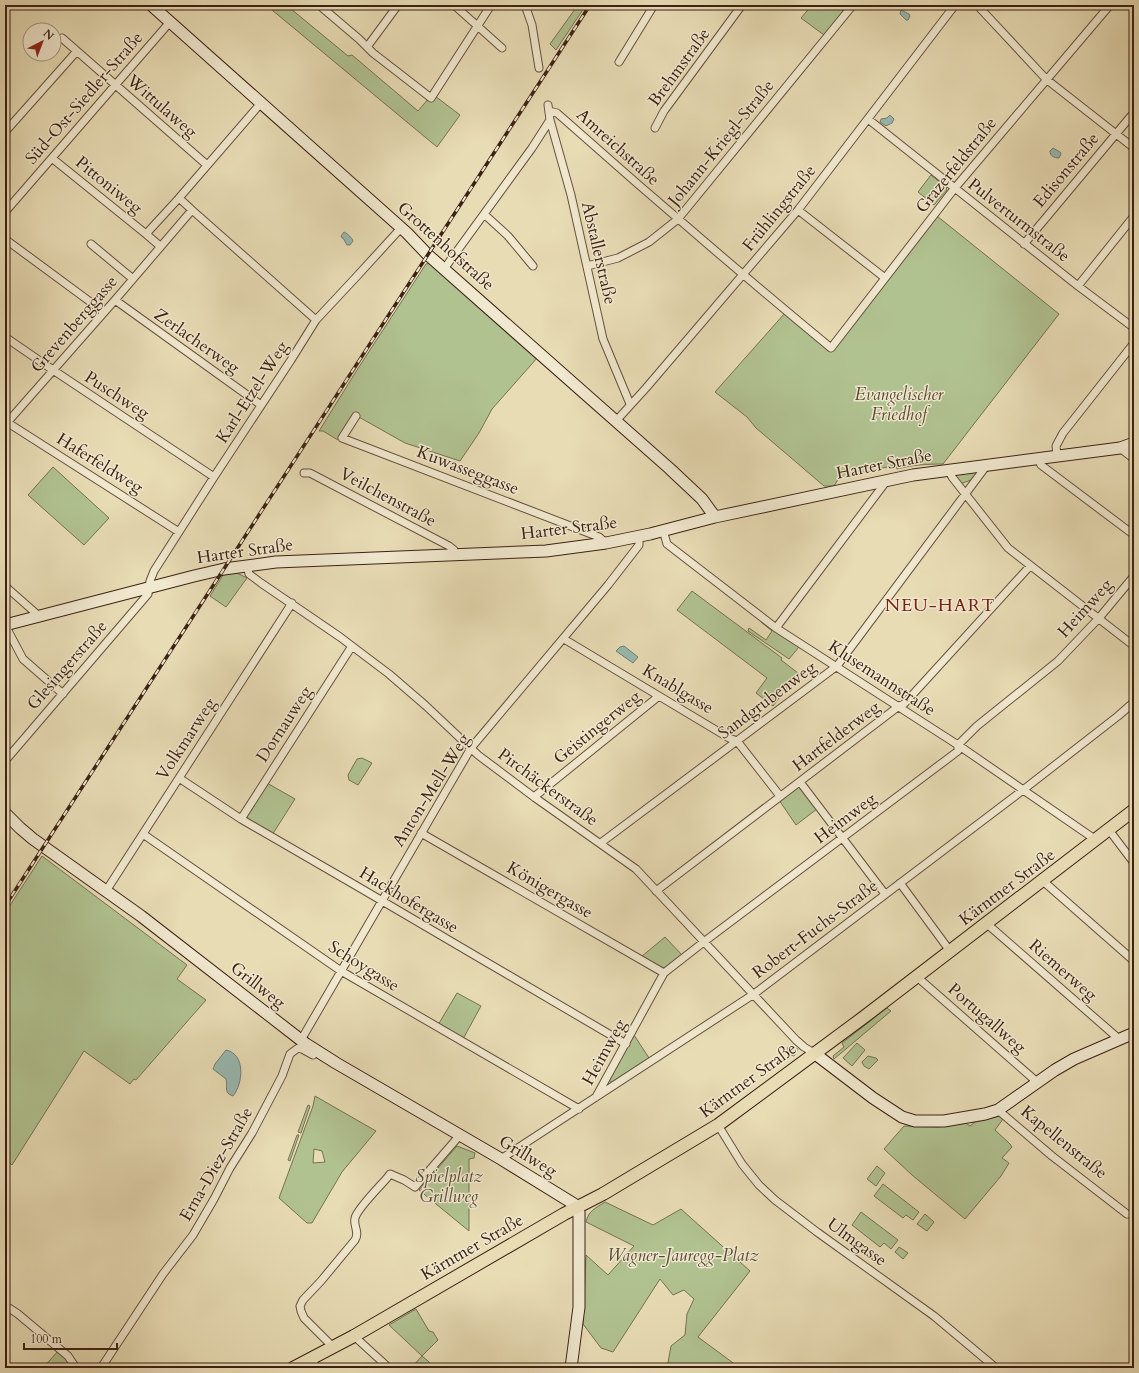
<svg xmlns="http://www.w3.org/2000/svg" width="1139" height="1373" font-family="Cardo,serif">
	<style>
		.green { fill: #b1c291; stroke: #767252; fill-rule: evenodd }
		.water { fill: #98bab3; stroke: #737d73 }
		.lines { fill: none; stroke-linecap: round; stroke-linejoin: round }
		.street-casing { stroke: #67503c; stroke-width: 9 }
		.secondary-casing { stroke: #3c2114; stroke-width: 13 }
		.primary-casing { stroke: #3c2114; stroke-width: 14 }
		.street { stroke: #f0e8cf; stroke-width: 7 }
		.secondary { stroke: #f0e8cf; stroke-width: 11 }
		.primary { stroke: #e8dcb5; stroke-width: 12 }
		.rail-casing { stroke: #3c2114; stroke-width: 3.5 }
		.rail { stroke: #f0e8cf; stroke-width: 2; stroke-dasharray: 6; stroke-linecap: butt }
		.labels { text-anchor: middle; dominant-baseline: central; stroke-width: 3; stroke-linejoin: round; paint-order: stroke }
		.street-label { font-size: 17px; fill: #3c2114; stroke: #f0e8cf }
		.park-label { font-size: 17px; font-style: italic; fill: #594933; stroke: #f0e8cf }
		.neighbourhood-label { font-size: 18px; letter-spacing: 1px; fill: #7a1f14; stroke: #f0e8cf }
	</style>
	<rect width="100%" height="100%" fill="#e8dcb5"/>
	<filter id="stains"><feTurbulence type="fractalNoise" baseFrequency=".005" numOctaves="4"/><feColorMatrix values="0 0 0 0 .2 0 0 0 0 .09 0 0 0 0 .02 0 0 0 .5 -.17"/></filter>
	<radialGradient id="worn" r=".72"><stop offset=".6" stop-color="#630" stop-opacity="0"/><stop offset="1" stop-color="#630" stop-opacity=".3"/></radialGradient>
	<path class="green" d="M266 5H291V9L348 56 352 55 418 111 429 98 435 96 460 115 437 147Z
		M578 5H586L556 50 550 44Z
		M812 5H837L844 12 824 35 801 18Z
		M931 175 946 187 947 190 934 205 918 192Z
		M937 216 1059 314 943 464C927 464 912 465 897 469L896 465 839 478 834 486H824L756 428 747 417 715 392 785 313 835 347 854 324Z
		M432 263 538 357 492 409 479 433 460 461 405 443 357 416 338 440 323 431H319L357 370 426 264Z
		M53 467 109 518 84 545 28 495Z
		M979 471 974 479 960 484 954 477 955 474Z
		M237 573 247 578 226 607 210 596 223 575Z
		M692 591 782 658 781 660 798 673 773 706 756 693 767 678 677 610Z
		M762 621 799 647 789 659 748 631 749 628 766 640 772 631 761 622Z
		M362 758 372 763 358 785 349 780 348 775 357 759Z
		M267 783 295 799 272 835 248 819 247 814Z
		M799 787 801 788 817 809 796 825 779 800Z
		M42 856 187 965 177 979 206 1000 136 1080 134 1079 130 1084 84 1051 12 1165 5 1159V913Z
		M665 937 682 955 664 969H661L641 957Z
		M457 993 481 1006 463 1039 438 1025Z
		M887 1008 891 1011 834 1059 833 1056 844 1047 842 1043Z
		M634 1035 649 1058 612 1082 610 1081 609 1080Z
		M857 1043 865 1050 852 1066 843 1058Z
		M788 1047 798 1049 794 1056 789 1054 787 1052Z
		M868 1056 876 1058 878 1060 869 1069 864 1066 862 1062Z
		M315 1096 376 1131 342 1172 312 1223H307L279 1198 313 1106ZM314 1149 322 1151 325 1162 313 1163Z
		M308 1105 310 1106 301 1133 298 1132Z
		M999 1116 1003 1119 995 1130 1010 1144 1012 1147 1002 1158 1009 1163 1001 1176 965 1219 912 1175 884 1149 904 1126 938 1127 966 1123 970 1126 975 1122Z
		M297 1135H299L290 1161 288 1160Z
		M457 1146 475 1153 474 1158 469 1159V1231L419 1190Z
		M877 1166 885 1173 876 1186 867 1179Z
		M883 1184 919 1212 913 1220 906 1215 903 1218 874 1196Z
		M605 1202 653 1225 681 1209 750 1271 698 1337 740 1368H667L671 1346 685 1335 687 1314 694 1299 684 1290 673 1295 660 1279 613 1352 601 1348 583 1324 586 1255 608 1275 634 1246 586 1222C588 1211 596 1208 605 1202Z
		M861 1212 898 1240 891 1249 884 1243 880 1247 852 1225Z
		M925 1214 934 1222 927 1231 917 1224Z
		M899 1247 908 1253 903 1259 895 1252Z
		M416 1309 429 1331 433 1332 438 1340 422 1356 436 1368H411L422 1356 389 1325Z
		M58 1351 67 1358 73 1368H43Z"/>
	<path class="water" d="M901 10 909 14 910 16 908 20H906L900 14Z
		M890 115 894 119 892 123 886 126 880 122 881 119 887 118Z
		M1053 148 1060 152 1061 154 1059 158C1054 158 1050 156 1050 151Z
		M344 232C348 234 352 238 353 241L350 245H347L343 238H342L341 236Z
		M624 646 638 657 633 663 616 651 620 647Z
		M226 1050C246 1054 243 1084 233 1096 223 1093 228 1086 226 1079L213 1069 215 1064Z"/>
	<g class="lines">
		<g class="street-casing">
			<path id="street" d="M319 5 359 39 373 53 431 98 491 5
				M454 5 502 48
				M525 5 532 25 539 68
				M977 5 1046 79 1134 148
				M62 38 207 165
				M367 47 398 5
				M619 62 654 5
				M548 105 550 120 571 195 603 339 630 404
				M549 111 557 113C647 193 738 271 831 348L954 189 1110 5
				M868 119 1078 286 1134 328
				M655 128 664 111 742 5
				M5 132 77 51
				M53 159 146 234
				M179 198 261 103
				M192 210 316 320
				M798 210 885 278
				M5 212 170 22
				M484 214 508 236 533 266
				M5 239 104 312
				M91 244 133 279
				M1024 244 1131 116
				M587 266 618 258 649 242 678 219 853 5
				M444 269 532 148 550 120
				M1078 286 1134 216
				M115 300 261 405
				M5 337 53 370 214 477
				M356 416 342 438 599 537 606 543
				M5 421 179 532
				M616 421 646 388 798 210 955 5
				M5 425 115 300 192 210 179 198 146 234 160 246
				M1120 448 1134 459
				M1057 456 1056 446 1063 433 1134 343
				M1038 458 1041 465 1134 535
				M948 469 952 477 1008 548 1134 646
				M304 473H310L449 546 454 550 455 553
				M663 530 667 544 776 628 958 745 1096 840
				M247 566 249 574 261 583 340 637 389 674 425 705 478 755 534 797 636 869 796 1040 804 1047 814 1053
				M5 586 39 616
				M5 625 23 659 63 694
				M776 628 888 479
				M564 639 729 738 737 741 780 796
				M5 761 148 594 150 581 154 571 214 477 291 360 316 320 358 275 401 228
				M179 778 241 819 355 885 626 1044
				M800 782 885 894
				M534 797 659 696
				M241 819 352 646
				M1109 830 1134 863
				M421 833 664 973
				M143 834 341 971 579 1109
				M601 844 602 842 837 666 984 469 986 464
				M1043 881 1134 961
				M900 883 950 951
				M106 891 292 603
				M656 891 899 706 904 704 1030 566
				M986 923 1119 1039
				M916 976 1037 1082
				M301 1040 471 748 608 585 639 545V536
				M596 1097 664 973 705 941 958 751V745L977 726 1058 661 1099 618 1134 576
				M998 1110 1052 1156 1127 1214
				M718 1125 742 1164 759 1185 775 1200 817 1232 934 1316 996 1368
				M501 1159 754 994 1023 790 1118 716 1134 702
				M9 1308 18 1314 68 1356 76 1368
				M354 1336 389 1368
				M333 1347 304 1318 301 1311 300 1306 303 1300 321 1281 355 1240C360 1232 353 1226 355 1218 357 1209 380 1186 387 1178L390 1174 404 1180 415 1187 460 1135
				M311 1359 317 1368
				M101 1368 163 1274 193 1235 214 1199 230 1168 252 1133 282 1076 290 1054 298 1048 302 1049 313 1055"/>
		</g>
		<g class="secondary-casing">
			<path id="secondary" d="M151 5 407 233 428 255 669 468 702 499 715 517
				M5 625 194 576 224 569 276 562 546 551 606 543 650 534 715 517 913 475 1120 448 1134 443
				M5 813 20 828 33 839 141 916 306 1044 336 1063 501 1159 574 1204 579 1212V1307L571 1368
				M814 1053 873 1098 902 1117 915 1121H944L985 1114 998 1110 1055 1070 1074 1059 1134 1033"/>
		</g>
		<g class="primary-casing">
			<path id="primary" d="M293 1368 354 1336 564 1214 603 1194 718 1125 864 1017 1134 810"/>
		</g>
		<use href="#street" class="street"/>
		<use href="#secondary" class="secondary"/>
		<use href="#primary" class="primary"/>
		<g class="rail-casing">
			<path id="rail" d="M5 906 590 5"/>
		</g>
		<use href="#rail" class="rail"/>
	</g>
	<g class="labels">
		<g class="street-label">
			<text transform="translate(679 67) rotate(-54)">Brehmstraße</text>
			<text transform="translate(84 98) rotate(-49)">Süd-Ost-Siedler-Straße</text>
			<text transform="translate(162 106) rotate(41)">Wittulaweg</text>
			<text transform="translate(721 143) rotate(-51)">Johann-Kriegl-Straße</text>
			<text transform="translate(618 147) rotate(42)">Amreichstraße</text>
			<text transform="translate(956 165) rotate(-51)">Grazerfeldstraße</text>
			<text transform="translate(1066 170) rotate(-50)">Edisonstraße</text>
			<text transform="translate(109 185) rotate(39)">Pittoniweg</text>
			<text transform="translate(779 208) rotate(-51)">Frühlingstraße</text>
			<text transform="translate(1019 220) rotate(38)">Pulverturmstraße</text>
			<text transform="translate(446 246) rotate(42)">Grottenhofstraße</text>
			<text transform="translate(599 253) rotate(77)">Abstallerstraße</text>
			<text transform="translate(74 324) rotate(-49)">Grevenberggasse</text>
			<text transform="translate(197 341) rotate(35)">Zerlacherweg</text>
			<text transform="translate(252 392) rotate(-57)">Karl-Etzel-Weg</text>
			<text transform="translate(117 395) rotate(33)">Puschweg</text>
			<text transform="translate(100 463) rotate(32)">Haferfeldweg</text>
			<text transform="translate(884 464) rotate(-11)">Harter Straße</text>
			<text transform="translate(468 470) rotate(21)">Kuwasseggasse</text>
			<text transform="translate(388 497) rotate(28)">Veilchenstraße</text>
			<text transform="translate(569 528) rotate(-7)">Harter Straße</text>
			<text transform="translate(245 551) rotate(-8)">Harter Straße</text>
			<text transform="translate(1085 608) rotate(-48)">Heimweg</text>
			<text transform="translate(67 665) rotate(-49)">Glesingerstraße</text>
			<text transform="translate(882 678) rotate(33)">Klusemannstraße</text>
			<text transform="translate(678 689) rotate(31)">Knablgasse</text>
			<text transform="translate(767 700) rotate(-37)">Sandgrubenweg</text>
			<text transform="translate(284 724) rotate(-57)">Dornauweg</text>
			<text transform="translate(597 727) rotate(-39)">Geistingerweg</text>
			<text transform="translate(836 736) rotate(-37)">Hartfelderweg</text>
			<text transform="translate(186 739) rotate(-57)">Volkmarweg</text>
			<text transform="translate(548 787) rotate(36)">Pirchäckerstraße</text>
			<text transform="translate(431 790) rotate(-58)">Anton-Mell-Weg</text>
			<text transform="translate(845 818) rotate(-37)">Heimweg</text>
			<text transform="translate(1007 887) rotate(-37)">Kärntner Straße</text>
			<text transform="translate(550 890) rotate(30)">Königergasse</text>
			<text transform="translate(409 900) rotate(31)">Hackhofergasse</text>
			<text transform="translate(815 929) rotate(-37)">Robert-Fuchs-Straße</text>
			<text transform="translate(364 966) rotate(32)">Schoygasse</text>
			<text transform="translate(1063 970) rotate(41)">Riemerweg</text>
			<text transform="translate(258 985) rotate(38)">Grillweg</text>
			<text transform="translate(987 1018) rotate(41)">Portugallweg</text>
			<text transform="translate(604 1052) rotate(-61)">Heimweg</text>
			<text transform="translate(748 1080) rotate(-36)">Kärntner Straße</text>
			<text transform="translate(1064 1142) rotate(39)">Kapellenstraße</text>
			<text transform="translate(528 1156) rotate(31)">Grillweg</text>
			<text transform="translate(216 1164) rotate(-60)">Erna-Diez-Straße</text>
			<text transform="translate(857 1242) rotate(36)">Ulmgasse</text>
			<text transform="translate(472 1247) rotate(-30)">Kärntner Straße</text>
		</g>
		<g class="park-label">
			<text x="899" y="394">Evangelischer<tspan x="899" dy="20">Friedhof</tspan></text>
			<text x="449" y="1176">Spielplatz<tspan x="449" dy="20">Grillweg</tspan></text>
			<text x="683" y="1255">Wagner-Jauregg-Platz</text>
		</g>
		<g class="neighbourhood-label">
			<text x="940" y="605">NEU-HART</text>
		</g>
	</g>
	<rect width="1139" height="1373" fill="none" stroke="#e8dcb5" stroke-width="20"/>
	<rect x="6" y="6" width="1127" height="1361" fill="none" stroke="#3c2114" stroke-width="2"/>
	<rect x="10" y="10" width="1119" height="1353" fill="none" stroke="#3c2114"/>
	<g transform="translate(42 42) rotate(42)"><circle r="19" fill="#f0e8cf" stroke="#a89884"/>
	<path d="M0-3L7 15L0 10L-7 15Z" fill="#8f2418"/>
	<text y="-6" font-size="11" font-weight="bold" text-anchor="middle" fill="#3c2114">N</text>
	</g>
	<path d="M24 1343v6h93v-6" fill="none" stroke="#3c2114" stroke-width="2"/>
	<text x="30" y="1343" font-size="12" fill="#3c2114" stroke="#f0e8cf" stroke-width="3" paint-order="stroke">100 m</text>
	<rect width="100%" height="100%" filter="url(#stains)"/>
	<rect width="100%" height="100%" fill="url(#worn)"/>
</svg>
